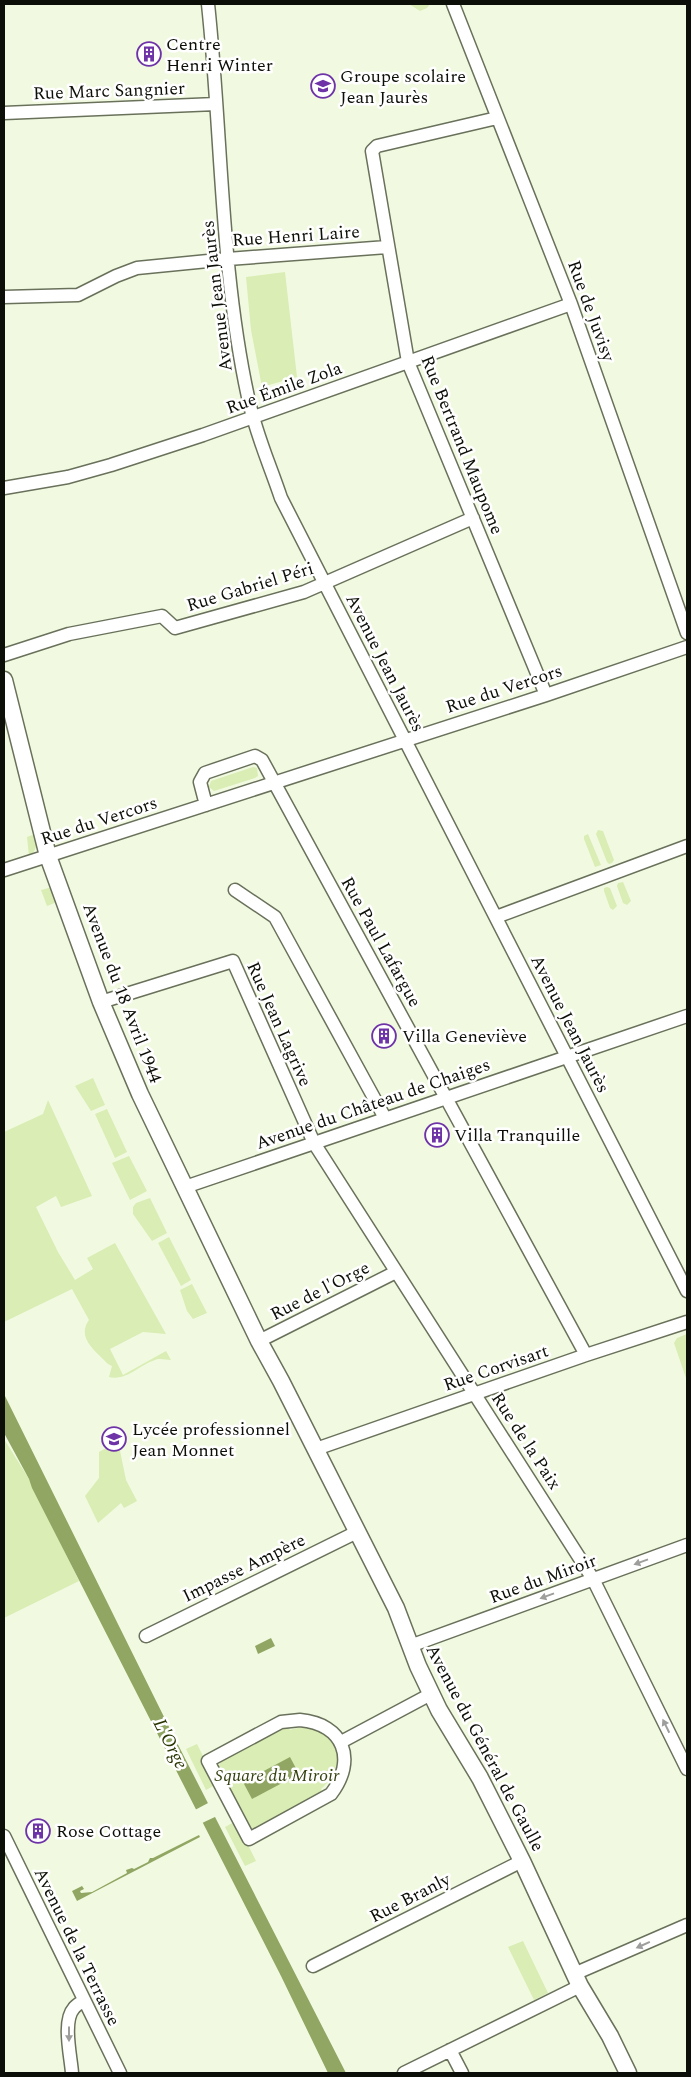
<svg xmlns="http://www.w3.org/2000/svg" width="691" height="2077" font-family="Spectral,serif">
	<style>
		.green { fill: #d9edb4 }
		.water { fill: #90a662 }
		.pier { fill: #f1fae1 }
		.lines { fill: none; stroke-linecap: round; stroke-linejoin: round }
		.minor-casing { stroke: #69715b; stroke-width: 15 }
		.tertiary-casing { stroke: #69715b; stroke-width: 19 }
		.minor { stroke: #fff; stroke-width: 12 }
		.tertiary { stroke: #fff; stroke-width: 16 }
		.oneway { fill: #9e9f9c }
		.labels { text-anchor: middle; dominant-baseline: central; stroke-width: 5; stroke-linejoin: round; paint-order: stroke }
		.poi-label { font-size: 18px; fill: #0c0f07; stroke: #fff; text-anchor: start }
		.street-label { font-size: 18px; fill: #0c0f07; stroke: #fff }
		.park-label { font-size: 18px; font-style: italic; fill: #34420f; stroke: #fff }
		.water-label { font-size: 19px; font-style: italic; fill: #293601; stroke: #fff }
	</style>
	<rect width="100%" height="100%" fill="#f1fae1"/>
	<path class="green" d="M409 4H430L427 8 420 11Z
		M285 272 297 377 262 387 251 330 246 277Z
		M253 767 257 768 258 776 255 778 214 791 209 787 211 781Z
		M598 830 603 831 614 860 612 863 609 864 607 862 596 834Z
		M35 834C38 843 37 851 29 856L27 837Z
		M588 834 601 865 595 867 584 839V836Z
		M623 882 631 901 627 905 623 903 617 886 618 883Z
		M52 887 57 902 47 906 41 890Z
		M607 887 610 888 617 906 613 910 610 908 604 891V888Z
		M93 1078 105 1105 91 1111 75 1086Z
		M48 1100 92 1196 61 1207 56 1196 36 1207 58 1252 75 1280 93 1269 87 1258 115 1243 166 1334 143 1332 110 1349 123 1375 166 1351 171 1360C166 1360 159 1358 155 1360 139 1365 127 1381 109 1377L112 1366 108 1364C96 1351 76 1338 89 1320L72 1289 4 1322V1132L43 1114Z
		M107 1109 127 1152 115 1158 95 1114Z
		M129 1156 147 1191 130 1200 112 1163Z
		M150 1198 167 1233 152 1241 133 1214V1207L136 1203Z
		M169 1237 191 1280 181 1286 158 1243Z
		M192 1284 207 1313 193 1319 187 1311 180 1290Z
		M687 1334V1381L674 1343 677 1338Z
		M4 1439 29 1479 79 1581 4 1618Z
		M118 1441 126 1480 137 1501 124 1508 121 1503 98 1523 85 1496 99 1478V1452Z
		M287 1725 290 1730C331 1716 356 1759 321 1789L324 1794 253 1830 250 1829 218 1769 220 1763 224 1759Z
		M197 1744 217 1784 206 1790 186 1749Z
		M236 1821 256 1861 245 1866 225 1827Z
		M523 1941 548 1993 534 2000 508 1947Z"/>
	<path class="water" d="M4 1394 170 1729 346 2073H328L281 1976 32 1488 29 1479 4 1433Z
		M271 1638 275 1646 258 1654 255 1646Z
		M290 1757 299 1774 252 1799 243 1782Z
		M199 1835 200 1837 77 1901 72 1891 82 1886 84 1889 80 1891 81 1893 92 1892 127 1873 126 1870 132 1868 134 1869 148 1862 150 1858H153Z"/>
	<path class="pier" d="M210 1802 217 1816 200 1824 193 1811Z"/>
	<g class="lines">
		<g class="minor-casing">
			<path id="minor" d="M208 4C222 134 220 268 248 397 255 432 270 465 281 498L687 1291
				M453 4 571 304 687 633
				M4 113 216 104
				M497 118 377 146 372 151 408 362 546 695
				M4 297 78 295 116 276 137 268 228 259 387 247
				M4 488 68 477 111 465 203 435 571 304
				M4 655 69 634 162 616 175 628 304 592 473 518
				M206 805 200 782 205 773 255 756 262 760 586 1355
				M4 870 546 695 687 647
				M235 890 275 917 385 1118
				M496 917 687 846
				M101 1002 233 961 314 1143 593 1579 687 1769
				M185 1187 687 1016
				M259 1341 396 1272
				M316 1449 586 1355 687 1322
				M146 1636 357 1532
				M410 1646 687 1545
				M300 1720C344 1724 357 1760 331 1794L249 1839 208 1761 281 1722Z
				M341 1742 431 1694
				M4 1836 120 2073
				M313 1966 522 1861
				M574 1974 687 1925
				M450 2050 462 2073
				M72 2073C71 2057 62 2021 74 2008 76 2005 80 2003 83 2001
				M404 2073 580 1986"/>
		</g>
		<g class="tertiary-casing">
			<path id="tertiary" d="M4 680 48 856 101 1002 140 1094 259 1341 281 1381 396 1608 418 1666 439 1710 480 1778 522 1861 580 1986 610 2036 628 2073"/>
		</g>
		<use href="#minor" class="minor"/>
		<use href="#tertiary" class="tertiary"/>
	</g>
	<defs><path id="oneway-solid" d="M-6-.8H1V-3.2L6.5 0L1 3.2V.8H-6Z" transform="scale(1.25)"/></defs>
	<g class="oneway">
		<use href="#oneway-solid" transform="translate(641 1562) rotate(160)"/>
		<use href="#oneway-solid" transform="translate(547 1596) rotate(160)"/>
		<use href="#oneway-solid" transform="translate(666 1726) rotate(-116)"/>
		<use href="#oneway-solid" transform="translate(643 1945) rotate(156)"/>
		<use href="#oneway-solid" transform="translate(69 2034) rotate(90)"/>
	</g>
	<defs>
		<g id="building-ring" transform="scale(1.25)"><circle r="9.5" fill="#fff" stroke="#6f33a8" stroke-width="1.5"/><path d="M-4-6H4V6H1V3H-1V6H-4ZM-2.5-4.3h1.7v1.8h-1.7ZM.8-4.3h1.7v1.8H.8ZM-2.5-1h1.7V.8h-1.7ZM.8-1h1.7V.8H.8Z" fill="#6f33a8"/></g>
		<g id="school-ring" transform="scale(1.25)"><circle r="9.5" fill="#fff" stroke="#6f33a8" stroke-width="1.5"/><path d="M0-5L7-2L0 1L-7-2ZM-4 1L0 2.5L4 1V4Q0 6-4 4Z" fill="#6f33a8"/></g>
	</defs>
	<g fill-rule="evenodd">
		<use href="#building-ring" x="149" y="54"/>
		<use href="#school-ring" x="323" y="86"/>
		<use href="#building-ring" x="384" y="1036"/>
		<use href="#building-ring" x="437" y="1135"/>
		<use href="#school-ring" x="114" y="1439"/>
		<use href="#building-ring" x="38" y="1831"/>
	</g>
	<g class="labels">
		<g class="poi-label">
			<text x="166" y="44">Centre<tspan x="166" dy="21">Henri Winter</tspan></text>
			<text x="340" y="76">Groupe scolaire<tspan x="340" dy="21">Jean Jaurès</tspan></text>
			<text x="402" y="1036">Villa Geneviève</text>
			<text x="454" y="1135">Villa Tranquille</text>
			<text x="132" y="1429">Lycée professionnel<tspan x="132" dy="21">Jean Monnet</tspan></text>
			<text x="56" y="1831">Rose Cottage</text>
		</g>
		<g class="street-label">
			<text transform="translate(109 91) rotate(-2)">Rue Marc Sangnier</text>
			<text transform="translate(296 236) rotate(-4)">Rue Henri Laire</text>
			<text transform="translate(217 296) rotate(-97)">Avenue Jean Jaurès</text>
			<text transform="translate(591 311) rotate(70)">Rue de Juvisy</text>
			<text transform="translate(284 388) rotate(-20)">Rue Émile Zola</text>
			<text transform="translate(462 445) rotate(68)">Rue Bertrand Maupome</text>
			<text transform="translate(250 587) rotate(-17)">Rue Gabriel Péri</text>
			<text transform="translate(385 663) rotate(63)">Avenue Jean Jaurès</text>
			<text transform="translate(504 689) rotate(-18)">Rue du Vercors</text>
			<text transform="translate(99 821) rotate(-18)">Rue du Vercors</text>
			<text transform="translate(381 942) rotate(61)">Rue Paul Lafargue</text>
			<text transform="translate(122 993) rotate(69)">Avenue du 18 Avril 1944</text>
			<text transform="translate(279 1024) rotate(66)">Rue Jean Lagrive</text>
			<text transform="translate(570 1024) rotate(63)">Avenue Jean Jaurès</text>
			<text transform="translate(373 1104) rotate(-19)">Avenue du Château de Chaiges</text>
			<text transform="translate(320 1291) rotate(-27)">Rue de l'Orge</text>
			<text transform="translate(496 1368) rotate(-19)">Rue Corvisart</text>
			<text transform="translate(526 1441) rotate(57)">Rue de la Paix</text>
			<text transform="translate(244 1568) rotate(-26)">Impasse Ampère</text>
			<text transform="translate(543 1579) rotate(-20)">Rue du Miroir</text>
			<text transform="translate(485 1748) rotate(62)">Avenue du Général de Gaulle</text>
			<text transform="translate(410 1898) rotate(-27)">Rue Branly</text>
			<text transform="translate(77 1947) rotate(64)">Avenue de la Terrasse</text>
		</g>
		<g class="park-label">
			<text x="277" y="1775">Square du Miroir</text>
		</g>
		<g class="water-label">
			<text transform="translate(170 1744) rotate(63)">L'Orge</text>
		</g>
	</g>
	<rect width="691" height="2077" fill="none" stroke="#0c0f07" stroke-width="10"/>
</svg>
